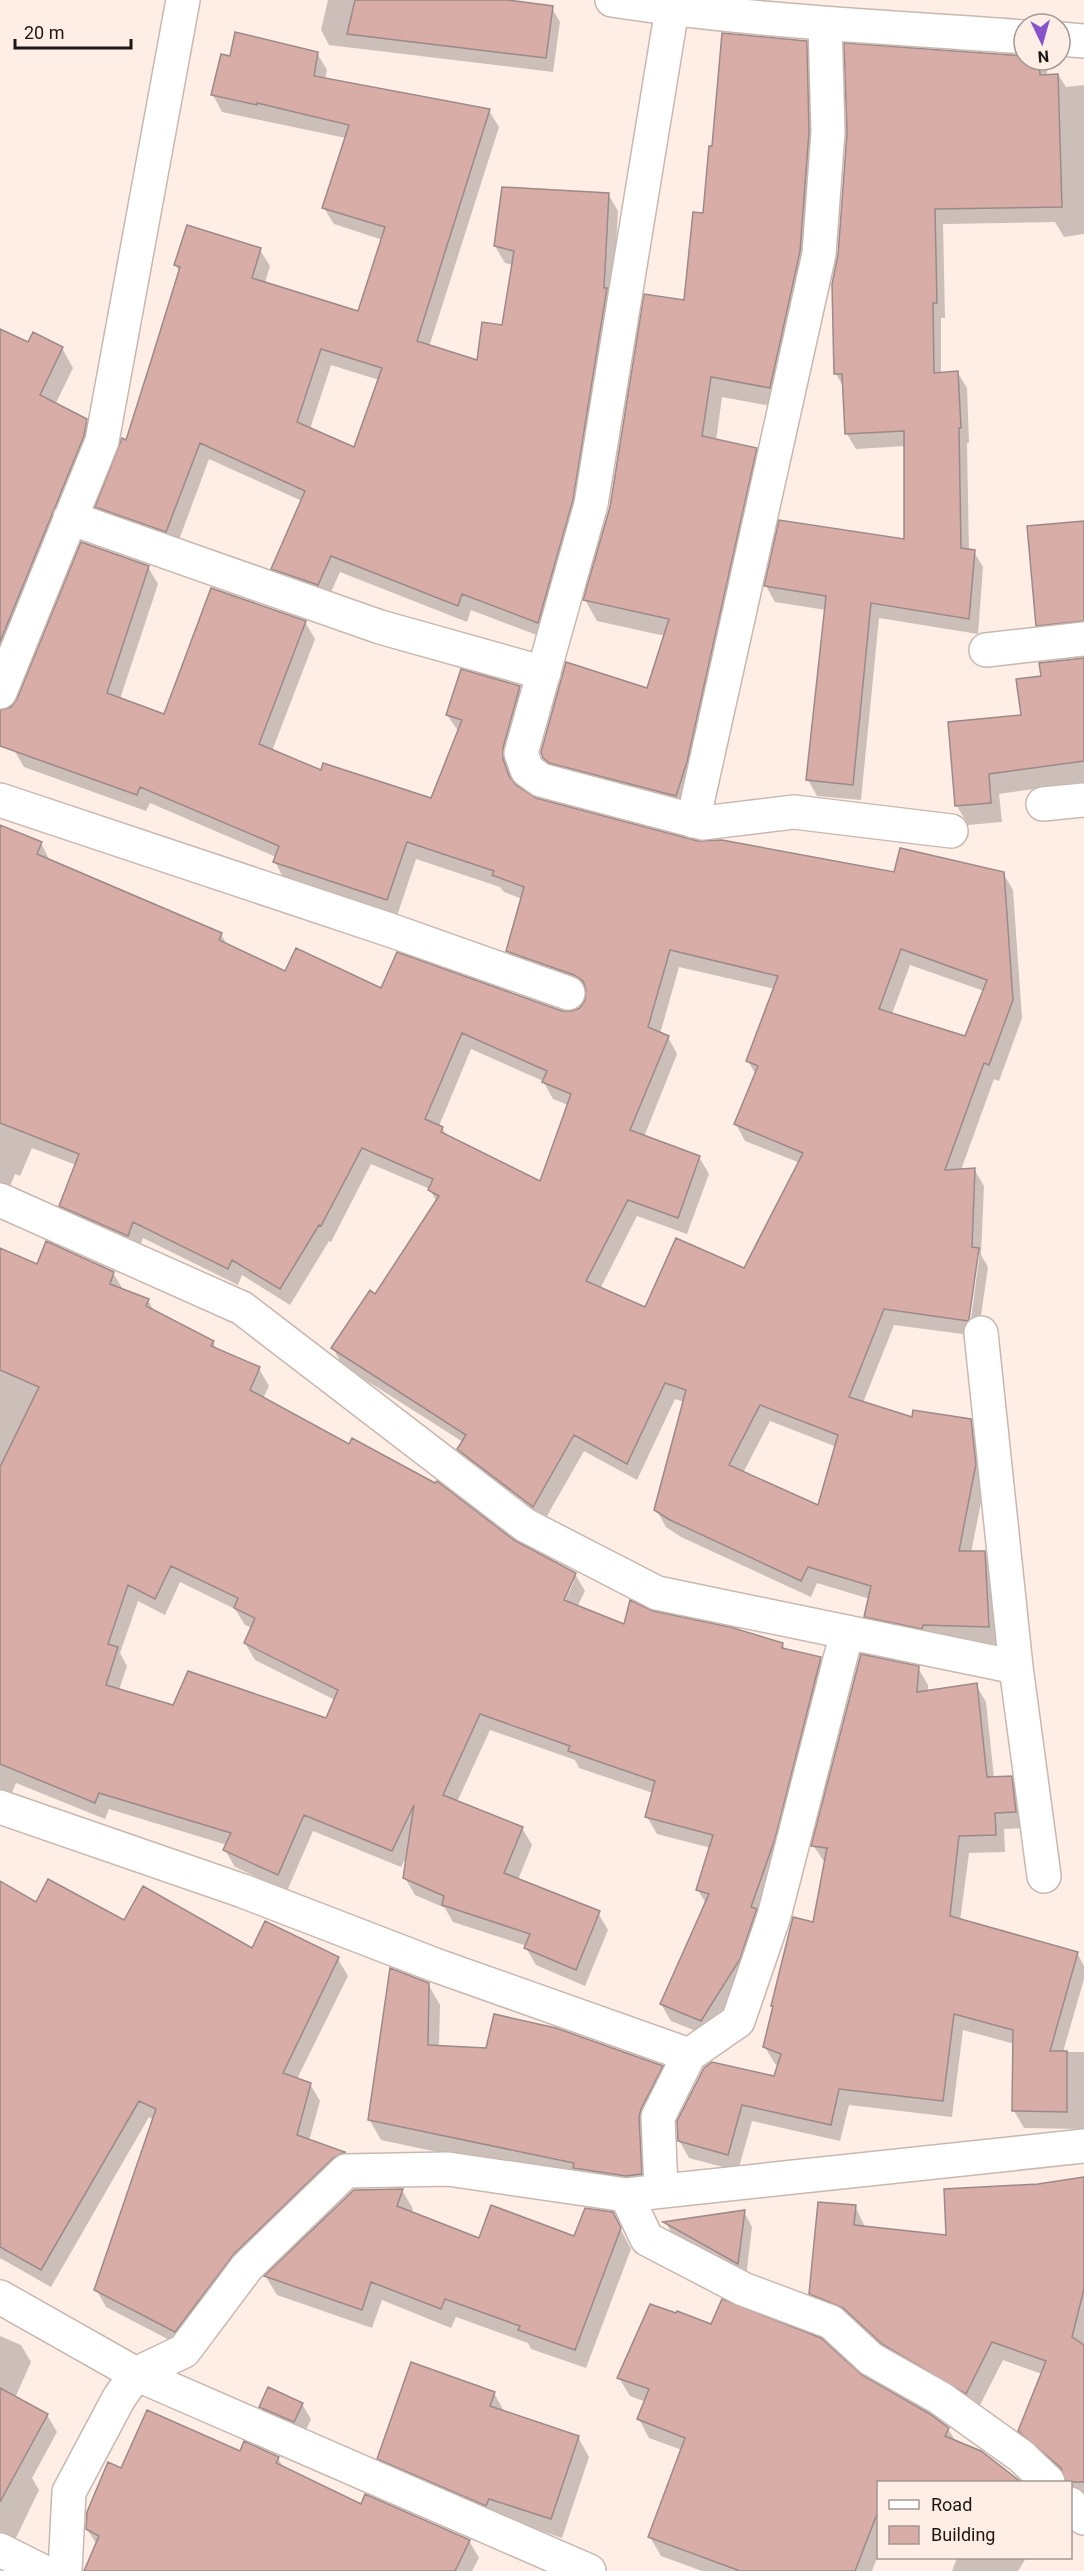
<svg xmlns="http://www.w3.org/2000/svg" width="1084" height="2571" font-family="Roboto,sans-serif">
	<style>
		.shadow { fill: #0003; fill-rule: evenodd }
		.building { fill: #d8aca7; stroke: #9b8a88; stroke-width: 1.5; fill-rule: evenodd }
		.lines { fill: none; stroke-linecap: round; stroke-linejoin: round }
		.minor-casing { stroke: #c8b8b0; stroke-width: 36 }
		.minor { stroke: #fff; stroke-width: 33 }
	</style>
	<rect width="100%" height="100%" fill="#ffeee6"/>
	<path class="shadow" d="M328 0H505L552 8 560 22 553 72 329 45 321 30Z
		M806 42 818 64 821 154 782 408 722 397 716 441 756 449 768 471 688 817 557 779 544 758 648 689 665 636 597 621 585 600 685 302 704 215 714 148Z
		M317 53 327 70 325 79 489 111 499 127 429 347 478 362 503 326 513 265 505 263 495 246 608 194 618 211 613 301 616 306 547 639 471 610 467 622 340 572 327 601 282 585 272 569 302 501 209 459 176 548 107 524 97 507 127 442 180 272 175 265 260 250 270 266 265 283 359 313 383 240 334 224 324 208 346 138 222 112 213 95 231 58ZM331 365 379 380 355 449 310 429Z
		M1024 57V60H1044L1047 65V76H1059L1066 87 1084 85V234L1064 237 1055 222 943 224 945 318H941V374L958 373 967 388 969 443H967L969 551 974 552 983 567 978 634 879 618 861 800 817 796 808 780 826 610 775 602 766 586 906 541 905 446 856 449 847 434 844 388 836 374Z
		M0 331 29 344 62 348 73 368 55 405 86 421 97 440 0 688Z
		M1084 522V641L1049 645 1038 625Z
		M148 567 158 584 120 699 165 716 305 622 315 639 272 751 322 772 432 800 459 732 447 715 519 687 529 704 512 766V777L515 786 535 799 698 843 895 873H1003L1013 890 1022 1018 999 1081 994 1079 961 1170 974 1169 984 1186 981 1255 988 1267 978 1336 894 1325 863 1403 913 1419 970 1421 980 1438 985 1482 971 1553 984 1552 994 1569 998 1644 932 1642 876 1633 866 1616 870 1599 817 1583 811 1597 681 1537 666 1527 656 1509 684 1402 675 1399 637 1480 584 1451 543 1523 468 1466 459 1449 463 1442 342 1365 333 1348 375 1296 437 1203 430 1189 371 1164 331 1242 329 1241 290 1305 242 1275 238 1285 143 1238 137 1253 71 1223 61 1206 76 1165 32 1148 20 1176 15 1174 5 1199 0 1201V827L41 843 50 861 221 934 227 945 285 973 382 990 561 1012 572 1013 581 1009 587 1000 586 992 518 968 508 951 522 899 504 892 500 887 416 859 397 916 284 879 275 862 276 857 150 803 146 811 24 767 14 750ZM910 965 984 991 966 1038 892 1014ZM679 967 775 989 748 1061 756 1075 736 1124 745 1141 800 1163 745 1270 645 1309 600 1289 637 1216 687 1234 709 1174 699 1157 644 1137 677 1054 668 1037 660 1034ZM471 1049 543 1081 553 1099 568 1105 540 1183 448 1137 442 1128 439 1126ZM977 1250 979 1251V1258L970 1326H967ZM770 1421 837 1447 819 1507 743 1473Z
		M1084 659V782L999 794 1002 822 968 825 957 806 1023 717 1042 677Z
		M0 1249 38 1266 113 1273 124 1291 148 1300 155 1313 213 1342 217 1350 259 1369 269 1386 263 1399 513 1541 575 1574 585 1591 577 1607 625 1626 652 1613 782 1644 786 1651 820 1658 830 1675 749 1976 711 2037 671 2021 661 2004 706 1904 698 1890 711 1848 657 1834 647 1817 653 1793 579 1768 575 1760 490 1730 457 1802 522 1828 532 1845 518 1880 598 1913 608 1930 585 1986 536 1965 526 1948 527 1946 453 1922 445 1908 415 1895 405 1878 408 1854 401 1867 313 1831 287 1891 235 1867 225 1850 227 1845 109 1809 105 1819 16 1783 7 1805H0ZM571 1581H574L562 1607 559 1606ZM180 1582 235 1609 245 1625 252 1628 245 1643 255 1660 335 1700 326 1720 174 1707 119 1690 127 1666 120 1653 138 1601 165 1615Z
		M918 1668 928 1685V1692L976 1685 986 1702 994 1778 1011 1777 1021 1795 1025 1828 1004 1829 1005 1852 969 1853 960 1921 1077 1953 1084 1966V1979L1063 2052H1084V2129L1024 2128 1014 2111 1015 2044 963 2030 952 2117 849 2105 840 2141 752 2121 738 2171 689 2158 679 2140 775 2077 779 2066 775 2064 765 2047 774 2008 772 2006 814 1924 825 1863 813 1845Z
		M0 1883 36 1904 252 1950 266 1923 338 1959 348 1976 297 2079 310 2084 320 2101 309 2141 344 2154 354 2170 185 2348 106 2307 96 2289 154 2120 149 2117 51 2287 0 2258Z
		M428 1984 440 2005 439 2047 662 2067 673 2087 652 2195 582 2183 381 2140 369 2119Z
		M1084 2178V2504L1070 2490V2482H1068L1030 2449 1019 2431 1042 2374 1003 2360 977 2411 822 2312 811 2294 855 2206 865 2227 947 2236 1038 2185Z
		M402 2190 413 2209 411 2213 480 2240 575 2238 612 2213 631 2249 586 2368 531 2349 528 2343 456 2317 451 2328 382 2300 372 2328 277 2295 266 2277Z
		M744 2212 752 2227 746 2277 674 2237 666 2223Z
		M0 2336 21 2345 31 2362 15 2398 47 2415 57 2432 32 2478 39 2490 11 2548 0 2546Z
		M861 2376 948 2429 956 2442 980 2452 1020 2482H878V2555L872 2571H702L661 2556 650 2537 682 2450 649 2438 639 2419 646 2402 630 2396 619 2378Z
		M494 2393 505 2413 578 2437 589 2457 562 2538 390 2478 379 2458Z
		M302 2404 311 2419 303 2437 270 2422 261 2407Z
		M241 2453 278 2458 284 2469 362 2507 469 2541 479 2558 472 2571H85L97 2545 87 2529 122 2470Z
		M957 2558H1026L1018 2571H952Z"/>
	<path class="building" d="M355 0H508L553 6 546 58 347 34Z
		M235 32 318 52 314 76 490 109 417 341 477 360 482 322 502 325 514 251 494 246 502 187 609 193 604 288H607L573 500 538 623 462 594 458 606 331 556 318 585 271 569 305 491 200 443 166 532 95 507 122 438 126 440 151 361 180 267 174 265 187 225 261 248 252 278 358 311 385 227 322 208 349 125 257 103V105L211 95 221 54 230 56ZM321 349 382 368 354 447 297 422Z
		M722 33 807 41 809 132 800 251 770 388 711 377 702 436 757 448 687 762 676 796 549 763 543 758 541 752 566 662 647 688 669 619 583 600 610 507 644 294 684 300 693 212 703 213 709 146H712Z
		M844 43 1024 56V60H1039L1040 75 1058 74 1062 207 935 209 937 303H933L934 373 958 371 961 428H959L961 548 975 550 969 619 871 603 853 785 806 780 826 596 764 586 779 520 904 539V431L845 434 842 374H834L832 284 838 255 847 133Z
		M0 329 28 342 33 332 63 347 40 395 87 419 84 436 0 642Z
		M1084 521V621L1036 626 1027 526Z
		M81 542 149 566 107 693 164 714 211 588 306 621 259 744 321 770 323 763 431 798 462 720 446 715 461 669 520 686 503 748V759L509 776 516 785 536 798 698 841 722 840 894 872 900 848 1004 872 1013 1000 989 1065 984 1063 945 1170 975 1168 972 1247 979 1248 969 1319 968 1321 884 1309 849 1397 912 1417 913 1410 971 1419 976 1464 959 1551H985L989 1627 923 1625 922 1629 864 1617 871 1586 808 1567 801 1581 670 1520 654 1510 686 1390 665 1383 627 1464 574 1435 533 1507 457 1449 466 1435 331 1348 370 1290 375 1294 439 1196 428 1190 433 1179 362 1148 321 1226 319 1225 280 1289 232 1260 228 1269 133 1222 128 1236 59 1206 79 1154 0 1123V825L42 842 37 854 222 933 219 940 285 971 296 948 381 988 397 952 562 1011H572L580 1008 585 1000 586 990 583 981 574 975 506 951 524 887 492 875 494 871 407 842 387 900 273 862 279 846 140 787 137 795 0 746V710L11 707 17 699ZM901 949 987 980 965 1036 879 1009ZM670 950 778 976 746 1061 758 1066 734 1124 803 1153 744 1268 676 1238 645 1307 586 1281 628 1200 678 1218 700 1156 630 1130 669 1036 648 1027ZM462 1033 547 1071 542 1082 571 1094 540 1181 441 1132 443 1127 425 1119ZM760 1405 838 1435 818 1505 729 1465Z
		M1084 658V761L989 774 991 803 955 806 948 722 1021 715 1016 679 1041 676 1039 663Z
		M46 1241 114 1272 110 1284 149 1299 146 1306 214 1341 211 1346 260 1367 250 1390 349 1444 352 1438 435 1483 437 1481 514 1540 576 1573 564 1600 624 1624 630 1600 653 1611 730 1627 783 1643 782 1648 821 1657 775 1839 751 1907 757 1909 756 1911 740 1959 701 2021 660 2004 709 1894 696 1890 713 1835 645 1817 655 1781 568 1751 570 1746 480 1714 443 1795 523 1827 504 1873 600 1911 576 1970 524 1948 530 1934 442 1905 444 1896 403 1878 414 1805 392 1851 304 1815 278 1875 223 1850 231 1833 99 1793 95 1803 0 1764V1467L39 1387 0 1370V1248L37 1264ZM171 1566 238 1598 234 1608 255 1618 244 1643 338 1690 326 1718 188 1671 173 1705 106 1685 118 1647 108 1644 128 1585 155 1599Z
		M861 1654 919 1666 917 1692 977 1683 987 1777 1012 1776 1016 1812 995 1813 996 1835 959 1836 950 1916 1078 1952 1050 2051H1067V2112L1012 2111 1013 2030 954 2014 943 2101 839 2089 831 2125 742 2105 728 2155 678 2141 677 2121 704 2068 712 2062 774 2076 781 2054 763 2047 773 2006H771L793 1917 813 1922 827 1848 811 1846Z
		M48 1879 124 1920 143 1886 252 1948 265 1921 339 1957 283 2073 311 2083 297 2135 345 2152 333 2158 234 2254 175 2332 94 2290 156 2109 139 2101 41 2270 0 2247V1881L36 1902Z
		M390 1968 429 1983 428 2045 486 2048 494 2014 556 2028 663 2066 641 2109 639 2117 642 2174 626 2176 573 2168 574 2163 368 2120Z
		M1084 2177V2289L1072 2337 1084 2345V2482H1066L1061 2468 1018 2431 1046 2361 992 2342 966 2394 882 2344 843 2308 809 2294 818 2202 856 2205 854 2225 946 2235 944 2189 1038 2184Z
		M403 2189 397 2206 479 2238 491 2205 574 2236 585 2208 613 2212 621 2228 575 2350 518 2330 520 2326 445 2299 441 2309 371 2282 362 2310 264 2276 354 2190Z
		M745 2210 738 2264 663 2222Z
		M722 2299 821 2338 862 2375 930 2414 949 2428 945 2436 981 2451 1021 2482H879V2509L855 2571H740L648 2537 685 2438 637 2419 649 2389 617 2378 650 2304 676 2313 677 2311 711 2324Z
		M411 2362 495 2392 490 2406 579 2436 551 2519 489 2499 486 2506 377 2459Z
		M268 2387 303 2403 294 2422 259 2407Z
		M0 2388 48 2414 0 2502Z
		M147 2410 240 2451 244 2441 279 2457 276 2463 361 2504 365 2494 470 2540 455 2571H84L99 2536 86 2529 87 2512 108 2462 121 2468Z"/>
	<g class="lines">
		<g class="minor-casing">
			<path id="minor" d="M612 0C748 21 886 27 1024 37
				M672 9 591 504 521 753 527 770 541 780 703 823 794 812 951 831
				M1060 39 1084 41
				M70 518 380 627 544 673
				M986 650 1084 639
				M0 692 102 441 183 0
				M0 800 390 930 568 993
				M1043 804 1084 800
				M693 821 819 254 828 132 825 24
				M0 1200 242 1308 525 1525 657 1593 1016 1667
				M981 1333 1016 1667 1044 1876
				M0 1807 243 1891 435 1965 689 2055
				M661 2190 658 2117 689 2055 738 2021 774 1916 847 1632
				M626 2195 647 2239 743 2289 831 2322 871 2359 940 2398 1021 2456 1048 2482
				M0 2297 136 2374 589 2571
				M1070 2504 1084 2518
				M0 2550 42 2571
				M65 2571 69 2492 119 2398 136 2374 184 2351 247 2267 346 2171 448 2169 626 2195 1084 2146"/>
		</g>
		<use href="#minor" class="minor"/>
	</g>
	<rect x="877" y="2481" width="195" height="78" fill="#ffeee6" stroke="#a49892" stroke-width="1.5"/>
	<rect x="889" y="2500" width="30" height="9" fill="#ffffff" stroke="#a49892" stroke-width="1.5"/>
	<text x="931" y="2511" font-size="18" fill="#1c1714">Road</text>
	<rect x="889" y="2526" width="30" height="18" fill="#d8aca7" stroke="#a49892" stroke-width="1.5"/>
	<text x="931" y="2541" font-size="18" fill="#1c1714">Building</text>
	<g transform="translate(1042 42) rotate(175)"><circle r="28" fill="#ffeee6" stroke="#a49892" stroke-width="1.5"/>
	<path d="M0-4.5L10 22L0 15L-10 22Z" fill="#8653cb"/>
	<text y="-9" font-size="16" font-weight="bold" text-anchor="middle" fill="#1c1714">N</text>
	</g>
	<path d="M15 39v9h116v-9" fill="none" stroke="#1c1714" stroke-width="3"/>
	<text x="24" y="39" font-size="18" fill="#1c1714" stroke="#ffeee6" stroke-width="4.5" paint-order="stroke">20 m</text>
</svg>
